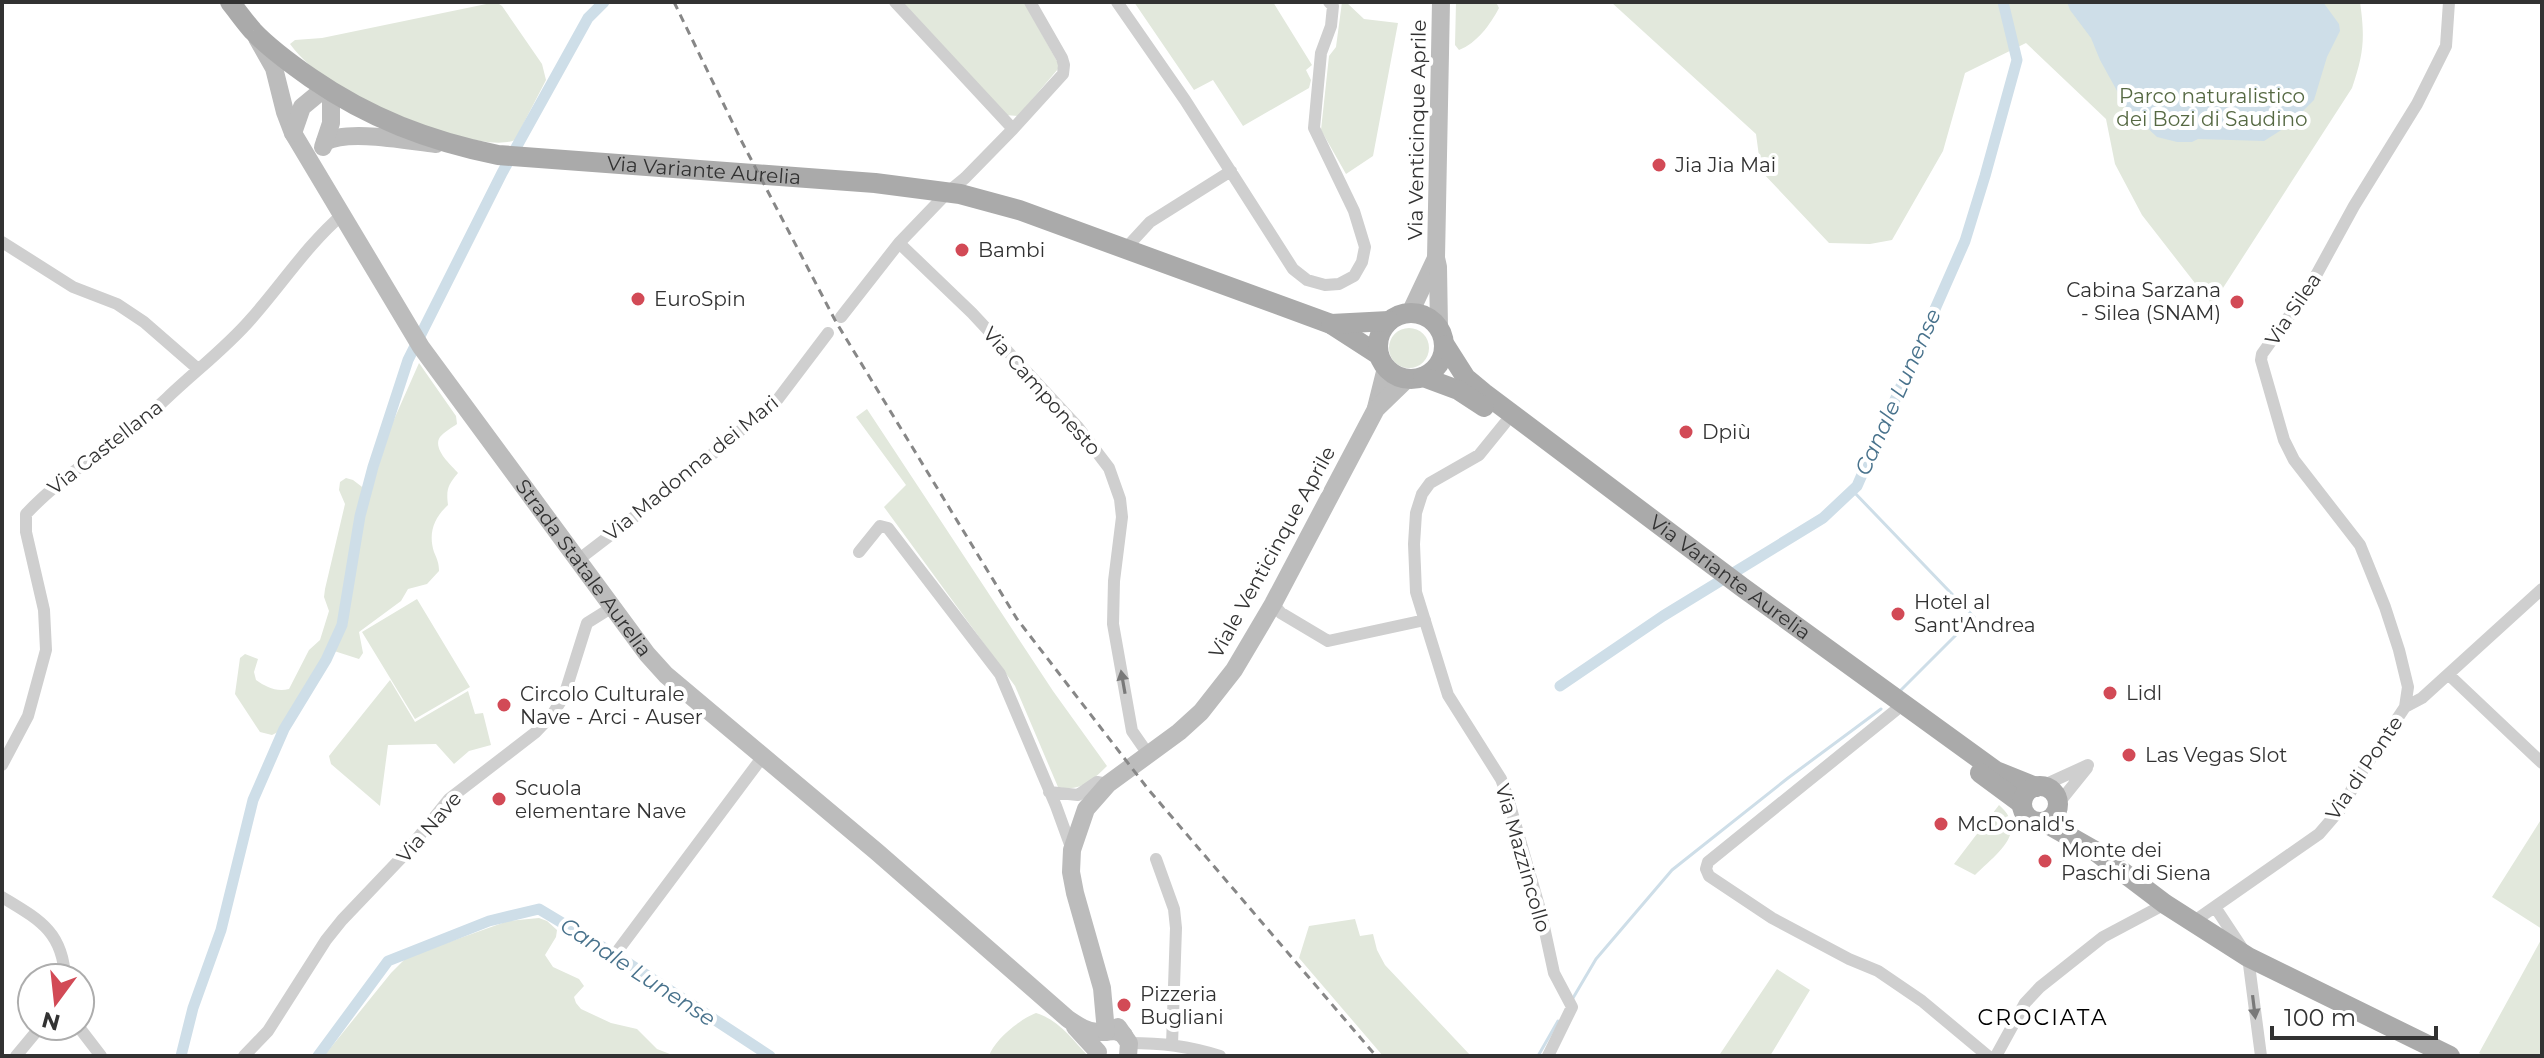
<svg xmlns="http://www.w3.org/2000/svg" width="2544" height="1058" font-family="Montserrat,sans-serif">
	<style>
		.green { fill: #e2e8dc }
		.water { fill: #cedee8 }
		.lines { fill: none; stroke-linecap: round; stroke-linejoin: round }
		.stream { stroke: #cedee8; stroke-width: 3 }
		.canal { stroke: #cedee8; stroke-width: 11 }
		.street { stroke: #cfcfcf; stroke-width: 12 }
		.secondary { stroke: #bcbcbc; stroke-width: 18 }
		.primary { stroke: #aaa; stroke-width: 20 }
		.rail { stroke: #878787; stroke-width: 3; stroke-dasharray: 8 6; stroke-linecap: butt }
		.oneway { fill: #797979 }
		.poi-dot { fill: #d24a56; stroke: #fff; stroke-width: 3 }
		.labels { text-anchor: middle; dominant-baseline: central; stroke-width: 8; stroke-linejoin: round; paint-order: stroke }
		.park-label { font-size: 20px; fill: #566943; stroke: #fff }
		.street-label { font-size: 20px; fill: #323232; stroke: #fff }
		.poi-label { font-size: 20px; fill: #323232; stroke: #fff; text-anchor: start }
		.water-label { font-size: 22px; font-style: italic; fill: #48728c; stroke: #fff }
		.neighbourhood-label { font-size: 22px; letter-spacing: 2px; fill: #000; stroke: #fff }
	</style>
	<rect width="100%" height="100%" fill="#fff"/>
	<path class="green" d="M496 2 502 6 542 64 546 80 515 140C480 155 362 103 331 81 316 71 301 59 290 44L295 40 322 38Z
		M902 2H1024L1058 63V69L1018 116 1005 115Z
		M1134 2H1273L1312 65 1306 70 1311 80 1309 88 1243 126 1213 80 1194 90Z
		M1342 2H1346L1364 19 1398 23 1373 156 1346 174 1321 130 1329 56 1336 47Z
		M1456 2H1496L1499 8C1490 25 1477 43 1459 50L1455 45Z
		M1611 2H2360C2365 38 2364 53 2352 88L2212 305 2142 215 2115 164 2106 119 2026 43 1965 73 1943 151 1892 240 1870 244 1829 243 1761 171 1756 134Z
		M1389 348a20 20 0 1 1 40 0a20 20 0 1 1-40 0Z
		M419 363 456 416 457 424C453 427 444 432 440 437 432 449 451 465 458 473 448 485 446 489 448 505 434 518 428 533 434 552 437 559 439 563 439 571L427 584 408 589 401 601 359 632 363 653 359 659 331 650 327 652 280 731 272 735 260 732 235 694 240 658 245 654 258 659 254 672 256 680C266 687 276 692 289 689L309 650 320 640 329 611 324 597 325 589 345 504 339 490 340 482 346 478 353 480 370 493 392 424Z
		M867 409 1053 691 1107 766C1092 781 1080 792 1058 787L1015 686 884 507 906 485 856 417Z
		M417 599 470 687 415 719 362 632Z
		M390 680 415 722 468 691 475 714 483 713 491 745 469 751 454 764 436 744 388 745 380 806 331 764 329 756Z
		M1999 805C2030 832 1996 854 1975 875L1954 864Z
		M2542 818V929L2492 897Z
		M539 918 547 921 557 930 556 937 545 955 553 967 579 979 584 986 574 997 576 1003 581 1009 611 1023 637 1029 657 1049 675 1056H324L391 973 407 957 508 921Z
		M1355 919 1360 936 1373 934 1377 950 1385 965 1471 1056H1383L1299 958 1309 926Z
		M2542 938V1056H2484L2479 1053Z
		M1777 969 1810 990 1770 1056H1722L1720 1054Z
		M1036 1013C1059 1020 1072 1039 1088 1056H989C994 1040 1020 1019 1036 1013Z"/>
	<path class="water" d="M2067 2H2323L2339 24 2340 31 2327 57 2314 100 2289 125 2264 141 2198 139 2192 142H2177L2157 137 2127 109 2100 60 2091 38 2070 10Z"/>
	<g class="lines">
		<path class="stream" d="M1852 490 1974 617 1901 690
			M1573 998 1596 959 1672 870 1788 778 1881 709
			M1538 1056 1558 1021"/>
		<path class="canal" d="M1560 686 1663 616 1823 518 1857 486 1965 241 1985 176 2017 60 2003 2
			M181 1056 193 1008 221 930 253 800 284 729 326 660 342 625 360 516 373 467 408 360 502 173 588 18 604 2
			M318 1056 388 961 489 921 539 909 619 957 770 1056"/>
		<path class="street" d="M895 2 1013 129
			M1117 2 1185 100 1293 269 1307 280 1325 285 1339 284 1354 276 1362 262 1365 247 1354 211 1314 128 1321 53 1331 26 1333 6 1329 2
			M2 242 73 287 117 304 144 322 198 369
			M899 243 972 313 1077 426 1109 468 1120 499 1122 517 1114 581 1113 624 1132 731 1148 754
			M1126 248 1150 222 1231 171
			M841 317 899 243 948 192 965 178 1013 129 1063 74 1064 65 1062 58 1030 2
			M1505 423 1479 455 1430 483 1422 494 1416 513 1414 544 1416 592 1448 695 1501 779 1507 795 1541 913 1554 973 1572 1007 1548 1056
			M859 552 880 526 888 528 1000 674 1056 806 1072 850
			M578 560 672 488 778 399 828 333
			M1273 604 1281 613 1328 641 1425 620
			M2449 675 2542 763
			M2405 707 2408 687 2399 650 2385 607 2360 545 2294 460 2284 440 2261 360 2262 354 2308 290 2354 206 2417 104 2446 46 2449 2
			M1896 710 1708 862 1706 869 1709 876 1772 918 1849 959 1878 971 1922 1001 1988 1056
			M2 765 28 716 46 650 44 610 26 532V514C67 470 123 440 167 398 194 372 226 348 251 319 282 284 307 245 343 214
			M2042 786 2088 765
			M1049 792 1078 795 1097 782 1108 784
			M2058 804 2087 768
			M1156 859 1174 909 1176 928 1172 1045
			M2 897C38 919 63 931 65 978
			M2215 907 2248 957 2261 1056
			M2193 922 2319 834 2344 805 2357 779 2405 707 2422 698 2542 589
			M619 949 758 763 764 759
			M78 1026 101 1056
			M1129 1043C1162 1043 1188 1046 1220 1056
			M16 1056 41 1026
			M244 1056 268 1031 326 940 342 920 404 855 449 799 536 732 552 715 564 696 587 623 611 608
			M1996 1056 2025 1003 2040 987 2103 937 2165 904"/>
		<g class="secondary">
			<path id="s1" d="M257 38 274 68 285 112 293 133 421 347 647 654 666 675 877 852 1068 1019C1077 1025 1087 1032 1098 1032 1109 1033 1114 1028 1124 1035"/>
			<path d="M293 133 302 107 325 88"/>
			<path d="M325 142C348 129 408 141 436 144"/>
			<path d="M323 147 331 123V91"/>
			<path d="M1410 313 1436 258"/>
			<path d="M1439 328 1438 267 1436 258 1441 2"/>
			<path d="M1376 408 1386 368"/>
			<path d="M1075 1027 1098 1052"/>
			<path d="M1118 1027 1129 1043 1128 1056"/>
			<path d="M1106 1032 1102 988 1075 893 1071 872 1072 850 1086 809 1108 784 1179 732 1201 712 1234 670 1273 604 1376 409 1407 379"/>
		</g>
		<g class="primary">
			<path id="s2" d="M230 2C238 12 245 22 253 31 270 49 291 64 311 78 369 118 429 141 498 155L875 183 960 194 1019 210 1331 324 1379 355"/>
			<circle cx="1411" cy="346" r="33"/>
			<path d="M1331 324 1389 321"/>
			<path id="s3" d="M1445 345 1466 378 1484 393 1742 587 1996 771 2036 787"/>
			<path d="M1423 377 1458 390 1484 407"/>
			<path d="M1980 773 2022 804"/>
			<circle cx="2040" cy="804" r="18"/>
			<path d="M2044 822 2095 851 2165 904 2248 957 2450 1056"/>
		</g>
		<path class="rail" d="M674 2 742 142 836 322 1017 619 1148 789 1376 1056"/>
	</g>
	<defs><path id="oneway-solid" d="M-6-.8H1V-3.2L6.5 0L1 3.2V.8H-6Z" transform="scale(2)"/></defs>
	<g class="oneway">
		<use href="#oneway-solid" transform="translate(1123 682) rotate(-100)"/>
		<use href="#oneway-solid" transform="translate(2254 1007) rotate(83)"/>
	</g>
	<g class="poi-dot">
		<circle cx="1659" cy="165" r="8"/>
		<circle cx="962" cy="250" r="8"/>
		<circle cx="638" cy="299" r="8"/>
		<circle cx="2237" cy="302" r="8"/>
		<circle cx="1686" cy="432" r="8"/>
		<circle cx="1898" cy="614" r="8"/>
		<circle cx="2110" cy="693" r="8"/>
		<circle cx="504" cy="705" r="8"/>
		<circle cx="2129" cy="755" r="8"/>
		<circle cx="499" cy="799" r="8"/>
		<circle cx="1941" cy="824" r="8"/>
		<circle cx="2045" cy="861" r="8"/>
		<circle cx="1124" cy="1005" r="8"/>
	</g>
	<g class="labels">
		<g class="park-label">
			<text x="2212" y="96">Parco naturalistico<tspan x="2212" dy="23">dei Bozi di Saudino</tspan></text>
		</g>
		<g class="street-label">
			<text transform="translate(1417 130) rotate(-89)">Via Venticinque Aprile</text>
			<text stroke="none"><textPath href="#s2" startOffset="522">Via Variante Aurelia</textPath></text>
			<text transform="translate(2293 309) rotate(-56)">Via Silea</text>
			<text transform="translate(1042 391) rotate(48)">Via Camponesto</text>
			<text transform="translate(105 447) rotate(-38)">Via Castellana</text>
			<text transform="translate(691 468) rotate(-39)">Via Madonna dei Mari</text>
			<text transform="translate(1272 552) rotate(-61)">Viale Venticinque Aprile</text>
			<text stroke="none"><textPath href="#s1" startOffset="626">Strada Statale Aurelia</textPath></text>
			<text stroke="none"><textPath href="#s3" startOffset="370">Via Variante Aurelia</textPath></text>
			<text transform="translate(2364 768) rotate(-56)">Via di Ponte</text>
			<text transform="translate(429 827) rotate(-49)">Via Nave</text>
			<text transform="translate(1523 858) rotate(74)">Via Mazzincollo</text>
		</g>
		<g class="poi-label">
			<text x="1675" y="165">Jia Jia Mai</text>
			<text x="978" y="250">Bambi</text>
			<text x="2221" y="290" text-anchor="end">Cabina Sarzana<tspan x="2221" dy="23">- Silea (SNAM)</tspan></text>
			<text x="654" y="299">EuroSpin</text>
			<text x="1702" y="432">Dpiù</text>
			<text x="1914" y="602">Hotel al<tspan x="1914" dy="23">Sant'Andrea</tspan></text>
			<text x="2126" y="693">Lidl</text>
			<text x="520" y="694">Circolo Culturale<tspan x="520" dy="23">Nave - Arci - Auser</tspan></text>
			<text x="2145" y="755">Las Vegas Slot</text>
			<text x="515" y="788">Scuola<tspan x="515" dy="23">elementare Nave</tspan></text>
			<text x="1957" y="824">McDonald's</text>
			<text x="2061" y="850">Monte dei<tspan x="2061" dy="23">Paschi di Siena</tspan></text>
			<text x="1140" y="994">Pizzeria<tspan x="1140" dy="23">Bugliani</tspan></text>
		</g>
		<g class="water-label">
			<text transform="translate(1898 392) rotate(-66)">Canale Lunense</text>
			<text transform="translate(638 972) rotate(33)">Canale Lunense</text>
		</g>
		<g class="neighbourhood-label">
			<text x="2043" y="1017">CROCIATA</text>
		</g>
	</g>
	<rect width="2544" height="1058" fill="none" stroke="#323232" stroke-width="8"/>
	<g transform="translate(56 1002) rotate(195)"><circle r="38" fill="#ffffff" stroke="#adadad" stroke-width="2"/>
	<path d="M0-6L14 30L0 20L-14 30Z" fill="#d24a56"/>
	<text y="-12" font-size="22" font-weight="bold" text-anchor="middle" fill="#323232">N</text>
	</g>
	<path d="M2272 1026v12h164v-12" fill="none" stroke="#323232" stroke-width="4"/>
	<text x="2284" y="1026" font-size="24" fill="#323232" stroke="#ffffff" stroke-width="6" paint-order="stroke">100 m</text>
</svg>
